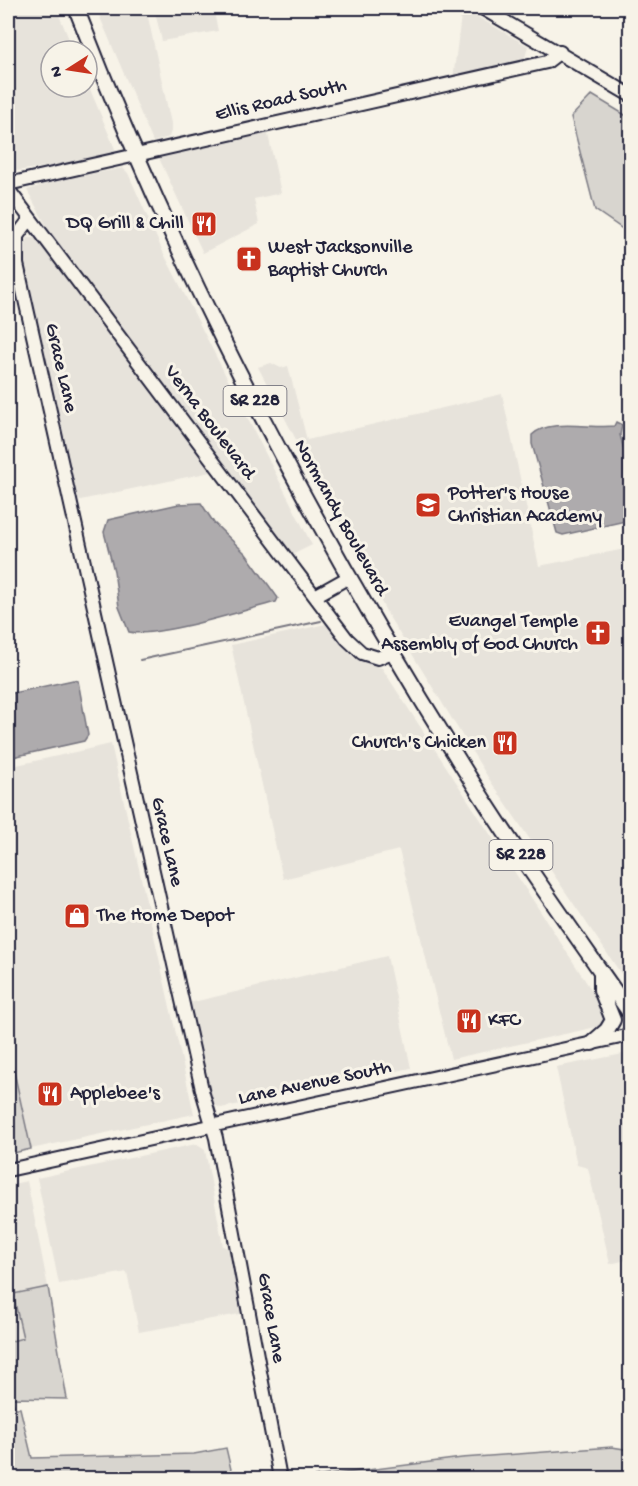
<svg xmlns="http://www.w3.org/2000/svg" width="638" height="1486" font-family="'Gochi Hand',sans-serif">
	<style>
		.built { fill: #e7e3db }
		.green { fill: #d8d5cf; stroke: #7d7c85; stroke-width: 1.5 }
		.water { fill: #aeabad; stroke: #76747f; stroke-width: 1.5 }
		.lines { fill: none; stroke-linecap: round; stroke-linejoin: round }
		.stream { stroke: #76747f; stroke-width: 2 }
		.secondary-casing { stroke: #22223b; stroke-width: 16 }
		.primary-casing { stroke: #22223b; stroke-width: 18 }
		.secondary { stroke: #f7f3e8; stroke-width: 12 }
		.primary { stroke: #f7f3e8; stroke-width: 14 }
		.labels { text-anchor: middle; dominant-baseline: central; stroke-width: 6; stroke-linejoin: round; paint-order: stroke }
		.shield { fill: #f7f3e8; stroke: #62616f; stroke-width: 1.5 }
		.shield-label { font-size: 18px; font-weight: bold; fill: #22223b }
		.street-label { font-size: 20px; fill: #22223b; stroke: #f7f3e8 }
		.poi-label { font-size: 20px; fill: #22223b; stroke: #f7f3e8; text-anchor: start }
	</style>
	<rect width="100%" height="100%" fill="#f7f3e8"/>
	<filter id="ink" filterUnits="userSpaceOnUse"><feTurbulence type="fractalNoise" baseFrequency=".0167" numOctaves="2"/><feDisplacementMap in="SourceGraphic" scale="12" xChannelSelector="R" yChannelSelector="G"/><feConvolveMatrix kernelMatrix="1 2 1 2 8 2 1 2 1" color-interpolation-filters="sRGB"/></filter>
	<g filter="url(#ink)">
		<path class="built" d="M8 8H56L74 51H51V87H87V82L115 149 113 152 66 164 8 172Z
			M96 8H146L172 128 169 137 153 142Z
			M154 8H213L218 31 162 41Z
			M462 8 528 46 525 58 453 79Z
			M267 130 281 193 254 199 259 224 203 253 158 156 181 147Z
			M123 168 128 173 163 252 312 545 290 556 63 256 27 190 58 180Z
			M28 238H39L215 471 76 501 22 262 23 247Z
			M271 363 281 368 288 366 307 440 502 394 539 566 630 548V987L489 779 388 615 258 367Z
			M326 624 354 658 382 668 607 1014 601 1026 451 1059 399 850 283 879 231 645Z
			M111 744 194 1114 31 1149 14 1067 8 1068V767Z
			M387 956 411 1068 221 1108 212 1104 189 1003Z
			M623 1054H630V1259L610 1264 588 1168 577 1165 556 1067Z
			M196 1144 205 1150 223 1246 234 1251 245 1313 139 1332 127 1272 59 1284 37 1178Z
			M27 1181 48 1287 13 1294 23 1338 8 1342V1185Z"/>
		<path class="green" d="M592 95 630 118V234L595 210 571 117Z
			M13 1067 31 1149 9 1154 8 1068Z
			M48 1287 67 1399 12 1398 15 1408H20L32 1458 194 1454 226 1448 233 1478H8V1342L23 1338 13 1294Z
			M612 1447 630 1450V1478H305L462 1458Z"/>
		<path class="water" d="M616 422 622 425 620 435 630 472V520L563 535 557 533 532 444V435C549 418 591 429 614 426Z
			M201 503 214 523 246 554 278 598 276 602C244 610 158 638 129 632L119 607 114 571 104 532 108 520 179 504Z
			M73 680 78 681 88 735 84 741 8 758V694Z"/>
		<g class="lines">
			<path class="stream" d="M140 660 321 621"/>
			<g class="secondary-casing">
				<path id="secondary" d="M482 8 630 95
					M8 184 547 62 560 52
					M8 189 347 639 362 653 378 658 392 652
					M30 219 17 236V264L203 1094 216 1138 280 1478
					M315 596 349 577
					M8 1170 630 1035"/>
			</g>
			<g class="primary-casing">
				<path id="primary" d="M76 8C178 272 311 524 461 764 514 850 573 931 630 1013
					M592 1043 607 1030 613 1020 601 990V971"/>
			</g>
			<use href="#secondary" class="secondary"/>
			<use href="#primary" class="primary"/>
		</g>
	</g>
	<defs>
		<g id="restaurant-square" transform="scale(1.35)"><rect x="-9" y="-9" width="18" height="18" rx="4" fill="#c8321e" stroke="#f7f3e8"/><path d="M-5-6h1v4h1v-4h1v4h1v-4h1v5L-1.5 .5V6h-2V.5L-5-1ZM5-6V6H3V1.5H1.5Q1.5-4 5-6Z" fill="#fff"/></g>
		<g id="church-square" transform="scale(1.35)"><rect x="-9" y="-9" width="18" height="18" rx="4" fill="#c8321e" stroke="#f7f3e8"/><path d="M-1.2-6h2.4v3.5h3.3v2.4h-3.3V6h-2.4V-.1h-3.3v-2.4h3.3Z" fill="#fff"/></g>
		<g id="school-square" transform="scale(1.35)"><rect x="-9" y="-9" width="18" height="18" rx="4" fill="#c8321e" stroke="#f7f3e8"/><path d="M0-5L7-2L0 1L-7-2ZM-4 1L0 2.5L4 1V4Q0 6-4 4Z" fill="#fff"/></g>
		<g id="shop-square" transform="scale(1.35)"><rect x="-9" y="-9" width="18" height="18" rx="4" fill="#c8321e" stroke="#f7f3e8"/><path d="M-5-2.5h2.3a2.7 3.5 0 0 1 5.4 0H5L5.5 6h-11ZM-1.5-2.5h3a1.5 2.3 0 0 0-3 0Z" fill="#fff"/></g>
	</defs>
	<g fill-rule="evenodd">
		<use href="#restaurant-square" x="204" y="224"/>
		<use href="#church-square" x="249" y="259"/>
		<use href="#school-square" x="428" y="505"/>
		<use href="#church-square" x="598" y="633"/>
		<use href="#restaurant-square" x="505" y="743"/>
		<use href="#shop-square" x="77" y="916"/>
		<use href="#restaurant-square" x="469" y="1021"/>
		<use href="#restaurant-square" x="50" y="1094"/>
	</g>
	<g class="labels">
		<g class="shield">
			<rect x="223.5" y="386" width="63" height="30" rx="4.5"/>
			<rect x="489.5" y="840" width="63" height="30" rx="4.5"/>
		</g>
		<g class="shield-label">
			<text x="255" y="401">SR 228</text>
			<text x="521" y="855">SR 228</text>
		</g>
		<g class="street-label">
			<text transform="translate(281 101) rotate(-13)">Ellis Road South</text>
			<text transform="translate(60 368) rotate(77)">Grace Lane</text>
			<text transform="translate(209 423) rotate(53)">Verna Boulevard</text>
			<text transform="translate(340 518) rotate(61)">Normandy Boulevard</text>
			<text transform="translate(166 842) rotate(77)">Grace Lane</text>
			<text transform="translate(315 1084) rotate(-12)">Lane Avenue South</text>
			<text transform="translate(270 1318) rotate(80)">Grace Lane</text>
		</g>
		<g class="poi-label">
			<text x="184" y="224" text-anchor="end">DQ Grill &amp; Chill</text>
			<text x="268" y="248">West Jacksonville<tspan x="268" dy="23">Baptist Church</tspan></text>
			<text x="448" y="494">Potter's House<tspan x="448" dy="23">Christian Academy</tspan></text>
			<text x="578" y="622" text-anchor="end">Evangel Temple<tspan x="578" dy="23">Assembly of God Church</tspan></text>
			<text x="486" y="743" text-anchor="end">Church's Chicken</text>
			<text x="97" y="916">The Home Depot</text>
			<text x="488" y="1021">KFC</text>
			<text x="70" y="1094">Applebee's</text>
		</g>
	</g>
	<rect width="638" height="1486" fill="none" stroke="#f7f3e8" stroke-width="30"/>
	<rect x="15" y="15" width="608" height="1456" fill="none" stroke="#22223b" stroke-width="2" filter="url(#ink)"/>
	<g transform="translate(69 69) rotate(258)"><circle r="28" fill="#f7f3e8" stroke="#a29fa3" stroke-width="1.5"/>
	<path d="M0-4.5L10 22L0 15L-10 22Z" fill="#c8321e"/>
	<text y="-9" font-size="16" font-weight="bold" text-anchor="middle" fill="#22223b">N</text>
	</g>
</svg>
